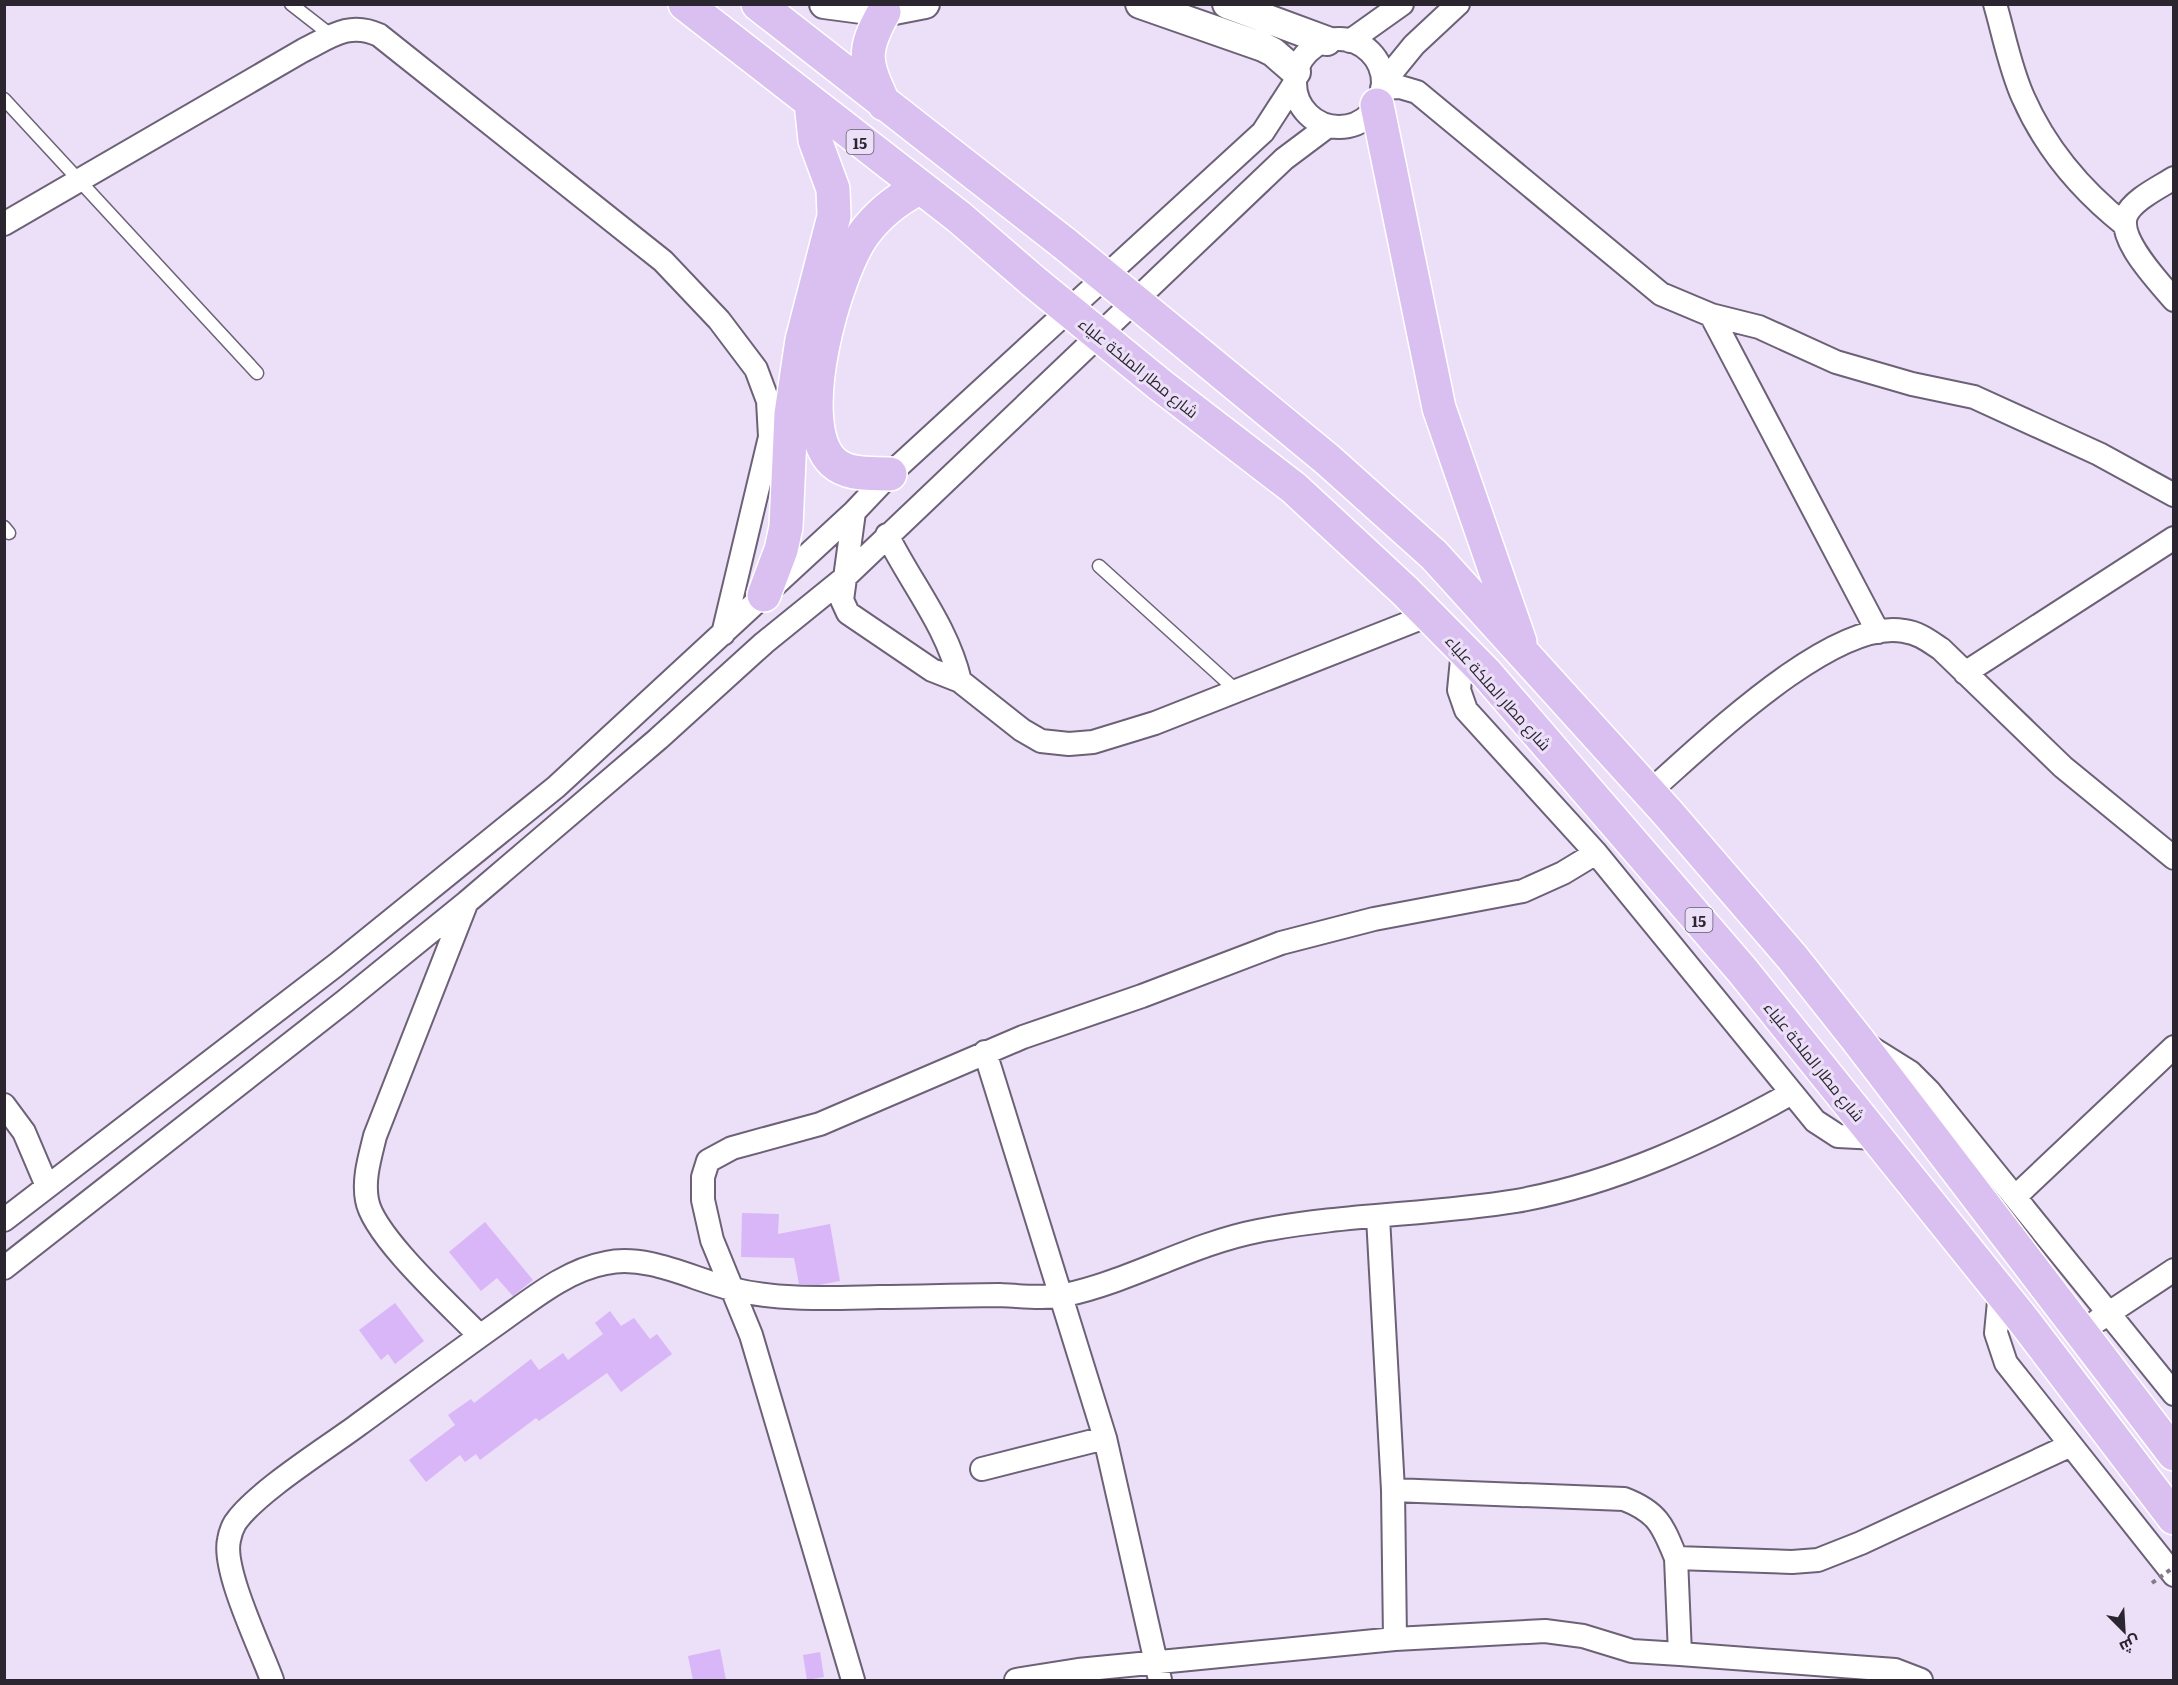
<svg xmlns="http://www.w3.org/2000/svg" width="2178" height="1685" font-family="Literata,Cairo,serif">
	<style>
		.building { fill: #d9b6f7 }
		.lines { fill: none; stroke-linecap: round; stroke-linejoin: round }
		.service-casing { stroke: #6c6176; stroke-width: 15 }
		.minor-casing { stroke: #6c6176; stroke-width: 26 }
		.tertiary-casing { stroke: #6c6176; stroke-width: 32 }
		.trunk-casing { stroke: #fff; stroke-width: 36 }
		.service { stroke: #fff; stroke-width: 12 }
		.minor { stroke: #fff; stroke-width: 22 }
		.tertiary { stroke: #fff; stroke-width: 28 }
		.trunk { stroke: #dac0f0; stroke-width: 33 }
		.trunk-bridge-casing { stroke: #fff; stroke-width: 36; stroke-linecap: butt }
		.path-bridge { stroke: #837a8a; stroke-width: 4; stroke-dasharray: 4.5 4.5; stroke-linecap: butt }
		.trunk-bridge { stroke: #dac0f0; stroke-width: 33 }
		.labels { text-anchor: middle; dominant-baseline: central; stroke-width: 6; stroke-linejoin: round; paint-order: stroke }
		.shield { fill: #ecdff8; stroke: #645d6b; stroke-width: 1.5 }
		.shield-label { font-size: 15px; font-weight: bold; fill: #2a252e }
		.street-label { font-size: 16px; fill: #2a252e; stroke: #ecdff8 }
	</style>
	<rect width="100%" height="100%" fill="#ecdff8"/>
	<path class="building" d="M742 1213 779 1214 778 1234 830 1224 840 1281 819 1285 799 1284 794 1258 741 1257Z
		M485 1222 533 1280 513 1296 497 1278 481 1291 449 1252Z
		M395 1303 424 1341 395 1364 388 1354 381 1360 359 1330Z
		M610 1311 621 1326 634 1318 650 1339 657 1334 672 1354 621 1392 607 1373 539 1421 536 1418 480 1460 476 1454 465 1462 460 1455 426 1482 409 1460 455 1425 448 1415 471 1399 474 1403 531 1359 539 1370 563 1353 568 1360 603 1334 595 1323Z
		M720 1649 726 1680H693L688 1656Z
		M820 1652 824 1677 807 1680 803 1655Z"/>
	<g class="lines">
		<g class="service-casing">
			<path id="service" d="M291 4 332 36
				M4 99 257 373
				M4 527 9 533
				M1099 566 1238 692"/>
		</g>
		<g class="minor-casing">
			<path id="minor" d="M1995 4C2004 35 2010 68 2023 97 2045 147 2082 191 2125 225
				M1295 83a44 44 0 1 1 88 0a44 44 0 1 1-88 0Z
				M1350 41 1402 4
				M1383 83 1414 45 1458 4
				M1382 88 1400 87 1417 92 1661 294 1711 315 1759 327 1836 362 1912 384 1974 397 2099 454 2174 495
				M2174 178C2160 187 2132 200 2126 216 2118 240 2159 282 2174 300
				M4 224 302 51C330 37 349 21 379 35L663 261 719 320 756 369 768 401 770 437 723 634
				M1711 315 1878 632
				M854 512 842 600 848 613 932 670 960 681 1022 730 1041 741 1069 744 1093 742 1155 723 1429 615
				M887 535C912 585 947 626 960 681
				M1463 649 1459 690 1466 710 1596 853 1815 1121 1838 1136 1877 1138
				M1965 673 2174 538
				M1649 792C1701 747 1832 617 1904 631 1919 633 1929 641 1941 649L2063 767 2174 858
				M466 904 375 1136C370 1157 363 1179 367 1200 373 1236 452 1307 480 1336
				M1870 1047 1910 1072 1929 1091 2174 1394
				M985 1052 1105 1438 1160 1680
				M4 1105 24 1132 47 1186
				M2015 1197 2174 1047
				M1378 1217 1393 1490 1395 1639
				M4 1220 336 965 556 787 854 512 890 474 1263 132 1294 84
				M4 1268 345 1001 467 902 658 739 764 643 843 579 1284 159 1328 126
				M2000 1291 1996 1333 2006 1363 2174 1575
				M2097 1321 2174 1270
				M982 1469 1105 1438
				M1393 1490 1624 1499C1658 1512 1663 1526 1676 1558
				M1680 1654 1895 1670 1921 1680
				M272 1680C261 1649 222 1570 229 1540 230 1534 232 1528 235 1523 255 1493 327 1448 358 1425 406 1390 453 1355 501 1321 532 1299 567 1270 606 1263 647 1254 692 1279 732 1289 779 1301 831 1298 879 1297 920 1297 960 1295 1000 1295 1021 1296 1045 1299 1065 1295 1131 1281 1191 1244 1258 1231 1343 1214 1431 1215 1516 1201 1613 1184 1706 1141 1792 1093
				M853 1680 751 1335 712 1240 703 1200V1177L708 1161 732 1148 820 1124 1023 1037 1142 996 1281 943 1374 919 1523 891 1563 873 1596 853
				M1016 1680 1078 1670 1395 1639 1545 1631 1583 1636 1632 1651 1680 1654 1676 1558 1792 1562 1818 1560 1861 1543 2071 1445"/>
		</g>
		<g class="tertiary-casing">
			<path id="tertiary" d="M824 4 884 12 925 4
				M1140 4 1263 47 1273 52 1296 72
				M1227 4 1327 41"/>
		</g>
		<g class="trunk-casing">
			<path id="trunk" d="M685 4 959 217 1033 281
				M758 4 1065 244
				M884 104C865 63 861 52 884 12
				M1377 105 1439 408 1520 642
				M1192 348 1328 460 1434 555 1667 812 1792 957 1857 1039 2174 1454
				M1159 384 1294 488 1405 591 1486 673 1742 970 2024 1321 2174 1518
				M890 474C871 473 848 476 833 462 792 423 835 275 863 235 878 214 896 200 919 188
				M764 595 781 550 786 527 791 414 802 340 834 216 833 189 815 140 811 103"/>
		</g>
		<use href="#service" class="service"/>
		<use href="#minor" class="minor"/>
		<use href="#tertiary" class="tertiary"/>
		<use href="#trunk" class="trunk"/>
		<g class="trunk-bridge-casing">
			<path id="trunk-bridge" d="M1065 244 1192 348
				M1033 281 1159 384"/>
		</g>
		<path class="path-bridge" d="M2152 1583 2174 1567"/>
		<use href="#trunk-bridge" class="trunk-bridge"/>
	</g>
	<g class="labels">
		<g class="shield">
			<rect x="846.5" y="130" width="27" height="24" rx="4.5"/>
			<rect x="1685.5" y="908" width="27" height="24" rx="4.5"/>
		</g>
		<g class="shield-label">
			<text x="860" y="142">15</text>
			<text x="1699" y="920">15</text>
		</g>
		<g class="street-label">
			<text transform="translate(1139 367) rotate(39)">شارع مطار الملكة علياء</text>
			<text transform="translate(1499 692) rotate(48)">شارع مطار الملكة علياء</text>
			<text transform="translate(1815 1061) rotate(51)">شارع مطار الملكة علياء</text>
		</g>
	</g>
	<rect width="2178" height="1685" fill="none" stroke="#2a252e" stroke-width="12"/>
	<g transform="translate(2124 1631) rotate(156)" stroke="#ecdff8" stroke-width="4.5" paint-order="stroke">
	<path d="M0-4.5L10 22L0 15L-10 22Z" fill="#2a252e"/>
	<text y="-9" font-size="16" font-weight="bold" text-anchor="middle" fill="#2a252e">ش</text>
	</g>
</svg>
